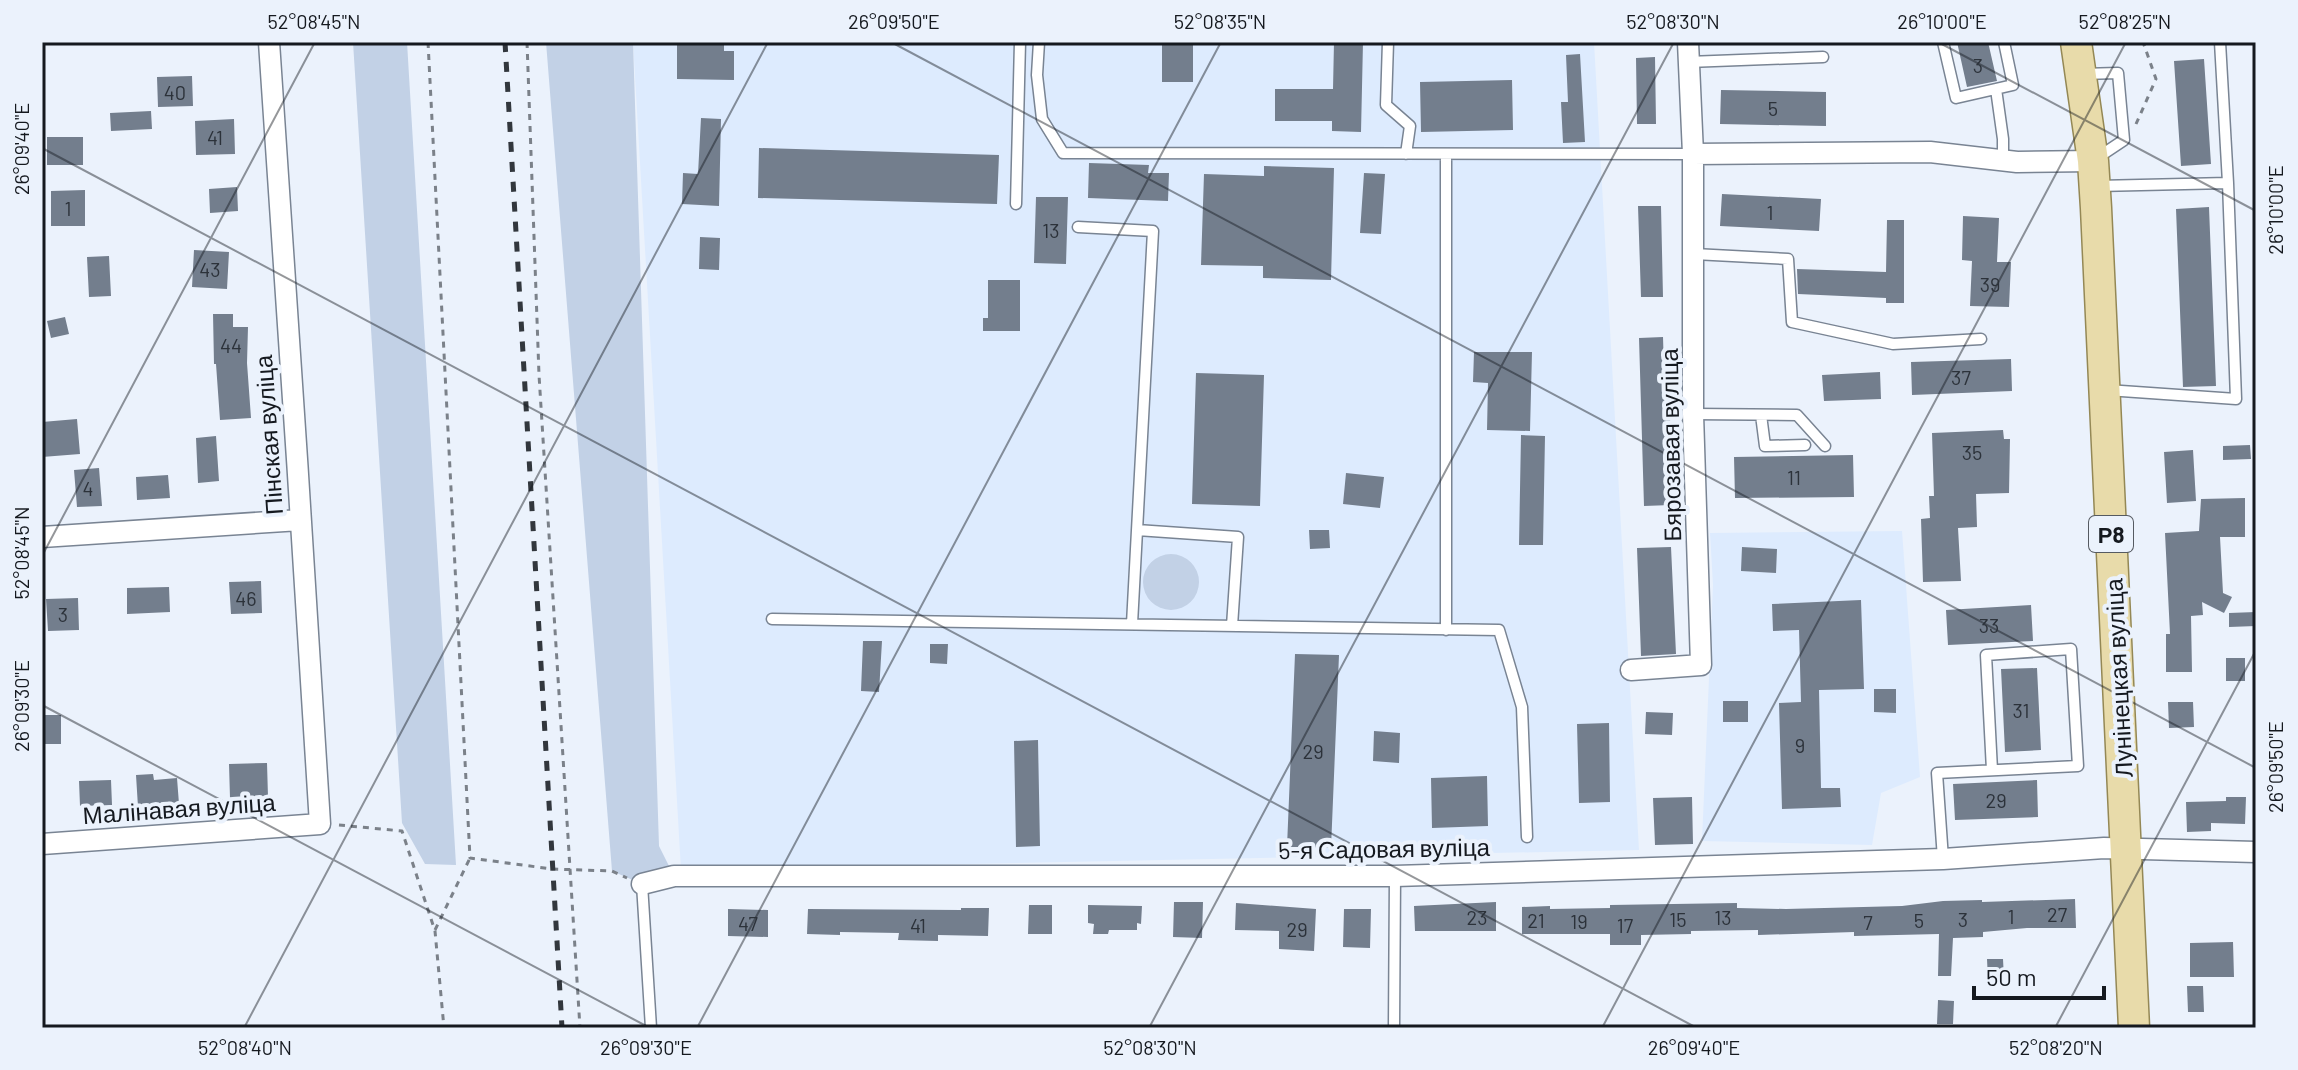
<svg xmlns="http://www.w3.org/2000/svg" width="2298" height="1070" font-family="Barlow,sans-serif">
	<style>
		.built { fill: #ddebfe }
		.green { fill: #c2d1e6 }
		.building { fill: #737e8d }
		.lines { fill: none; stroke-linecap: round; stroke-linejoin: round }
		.lane-casing { stroke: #798493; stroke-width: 13 }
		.street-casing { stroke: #798493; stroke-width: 23 }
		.primary-casing { stroke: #948855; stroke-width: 33 }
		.path { stroke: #7b8189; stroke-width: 3; stroke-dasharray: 6 6; stroke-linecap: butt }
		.lane { stroke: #fff; stroke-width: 10 }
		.street { stroke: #fff; stroke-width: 20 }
		.primary { stroke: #e8dbaa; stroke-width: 30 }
		.rail { stroke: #32373d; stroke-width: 5; stroke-dasharray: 10 10; stroke-linecap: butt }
		.ticks { fill: none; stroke: #15191f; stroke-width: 2; stroke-opacity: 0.45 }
		.labels { text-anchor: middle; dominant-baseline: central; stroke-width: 8; stroke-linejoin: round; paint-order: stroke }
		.number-label { font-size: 20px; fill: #2c323a }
		.shield { fill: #ebf2fc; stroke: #555a61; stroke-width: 2 }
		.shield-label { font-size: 22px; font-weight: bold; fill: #15191f }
		.street-label { font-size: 24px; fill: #15191f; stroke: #ebf2fc }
		.neatline { fill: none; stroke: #15191f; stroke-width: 3 }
		.ticks-label { font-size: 20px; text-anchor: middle; fill: #15191f }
	</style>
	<rect width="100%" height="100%" fill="#ebf2fc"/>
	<path class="built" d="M633 42H1594L1639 850 681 870Z
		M1902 531 1920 777 1881 793 1872 845 1702 841 1713 585 1710 533Z"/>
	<path class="green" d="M353 42H407L456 865 425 864 402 823Z
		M546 42H633L659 846 674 876 642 884 612 871Z
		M1143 582a28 28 0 1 1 56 0a28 28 0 1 1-56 0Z"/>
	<path class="building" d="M677 42H724V51H734V80L677 79Z
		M1162 42H1193V82H1162Z
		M1334 42H1363L1361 132 1332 131V121H1275V89H1333Z
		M1957 42H1988L1997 81 1967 87Z
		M1580 54 1585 142 1563 143 1561 102H1568L1566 55Z
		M1655 57 1656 124H1637L1636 58Z
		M2204 59 2211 164 2181 166 2174 61Z
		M192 76 193 106 158 107 157 77Z
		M1512 80 1513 130 1421 132 1420 82Z
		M1721 90 1826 92V126L1720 124Z
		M151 111 152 129 111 131 110 113Z
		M701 118 721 119 719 206 682 204 683 173 698 174Z
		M234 119 235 154 196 155 195 121Z
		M47 137H83V165H47Z
		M759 148 999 155 997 204 758 198Z
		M1089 163 1149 165 1148 173H1169L1168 201 1088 198Z
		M1264 166 1334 168 1331 280 1263 278V266L1201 265 1204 174 1264 176Z
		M1364 173 1385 174 1381 234 1360 233Z
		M237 187 238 211 210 213 209 189Z
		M85 190V226H51V191Z
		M1722 194 1821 199 1819 231 1720 226Z
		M1036 197H1068L1066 264 1034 263Z
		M1638 206H1661L1663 297H1641Z
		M2209 207 2216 386 2183 387 2176 209Z
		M1963 216 1999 218 1997 262H2011L2009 307 1970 306 1972 261 1962 260Z
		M1887 220H1904V303H1886V298L1798 294 1797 269 1886 272Z
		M700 237 720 238 719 270 699 269Z
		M194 250 229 252 227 289 192 287Z
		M109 256 111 296 89 297 87 257Z
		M988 280H1020V331H983V318H988Z
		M213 314H233V327H248L247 363 251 418 220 420 216 364H214Z
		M65 317 69 334 51 338 47 321Z
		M1663 337 1665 403H1670L1671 505 1644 506 1639 338Z
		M1474 352H1532L1530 431 1487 430 1488 383 1473 382Z
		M2011 359 2012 391 1912 395 1911 362Z
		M1880 372 1881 399 1824 401 1822 375Z
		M1196 373 1264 375 1260 506 1192 504Z
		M77 419 80 454 42 457V422Z
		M2003 430 2004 439H2010L2009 493 1976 494 1977 527 1958 528 1961 581 1923 582 1921 519 1930 518 1929 496H1934L1932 433Z
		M1521 435 1545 436 1543 545H1519Z
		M216 436 219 481 198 483 196 438Z
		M2250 445 2251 459 2223 460V446Z
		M2193 450 2196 501 2167 503 2164 452Z
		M1853 455 1854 497 1735 498 1734 457Z
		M99 468 102 506 77 507 74 470Z
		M1346 473 1384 477 1380 508 1343 504Z
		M168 475 170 498 137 500 136 477Z
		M2245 498V537H2220L2223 593 2232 597 2224 613 2202 602 2203 615 2191 616 2192 672H2166V634H2170L2165 533 2199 531 2201 499Z
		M1309 530H1329L1330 548 1310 549Z
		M1671 547 1676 654 1641 656 1637 548Z
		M1742 547 1777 549 1776 573 1741 571Z
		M261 581 262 613 231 614 229 582Z
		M169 587 170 612 127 614V588Z
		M78 598 79 630 48 631 46 599Z
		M1861 600 1864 689 1819 690 1821 788H1840L1841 807 1782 809 1779 703 1801 702 1799 630 1773 631 1772 604Z
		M2031 605 2033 641 1948 645 1946 610Z
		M2256 612V626L2229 627V613Z
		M863 641H882L879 692 861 691Z
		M930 644H948L947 664 930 663Z
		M1295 654 1339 655 1331 848 1287 847Z
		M2226 658H2245V681H2226Z
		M2037 668 2041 750 2005 752 2001 669Z
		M1874 689H1896V713L1874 712Z
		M1723 701H1748V722H1723Z
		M2168 702H2193L2194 727 2169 728Z
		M1646 712 1673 713 1672 735 1645 734Z
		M42 715H61V744H42Z
		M1609 723 1610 802 1579 803 1577 724Z
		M1374 731 1400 733 1399 763 1373 761Z
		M1038 740 1040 846 1016 847 1014 741Z
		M267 763 268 797 230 798 229 764Z
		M153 774 154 780 177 778 179 804 138 807 136 775Z
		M1487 776 1488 826 1432 828 1431 778Z
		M111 780 112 805 80 806 79 781Z
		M2037 780 2038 817 1955 820 1953 784Z
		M1692 797 1693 844 1655 845 1653 798Z
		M2226 797H2246L2245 824 2211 823V831L2187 832 2186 802 2226 801Z
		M2075 899 2076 928H2027L1983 932V937L1953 938 1951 976H1938L1939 934 1854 936V932L1758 935V930L1691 931V934L1641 935V945H1610V934H1522V907L1550 906V909L1610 908V905L1737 903V908L1786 909 1902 906 1943 901 1982 900V902Z
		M1174 902H1203L1202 938 1173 937Z
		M1496 902V931H1415L1414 906Z
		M1236 903 1316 909 1314 951 1279 949V931L1235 930Z
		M1029 905H1052V934H1028Z
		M1088 905 1142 906 1141 924 1137 923V930H1109L1108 934H1093L1094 924 1088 923Z
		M961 908H989L988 936 938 935V941L898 940 899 933 840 932V935L807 934 808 909 961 910Z
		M728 909 768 910V937L728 936Z
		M1344 909H1371L1370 948 1343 947Z
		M2233 942 2234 977H2190V943Z
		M1987 959H2003L2004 979 1988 980Z
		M2187 986H2203L2204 1012H2188Z
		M1938 1000 1954 1001 1953 1024H1937Z"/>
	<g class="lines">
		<g class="lane-casing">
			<path id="lane" d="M1039 42 1037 75 1042 119 1063 153 1693 154
				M1388 42 1386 105 1410 126 1406 154
				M1943 42 1956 98 2013 85 2004 42
				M1688 62 1823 57
				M2082 74 2118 73 2124 140 2097 158
				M1996 89 2003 139V161
				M1446 155V630
				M2097 186 2228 183 2220 42
				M1016 204 1020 42
				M1078 227 1153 231 1132 624
				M1694 254 1788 259 1792 322 1893 344 1981 339
				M2107 390 2236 399 2228 183
				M1693 414 1797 415 1825 446
				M1761 415 1765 446 1805 445
				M1137 530 1238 537 1232 626
				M772 619 1499 630 1522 707 1527 837
				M1943 859 1937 773 2078 766 2071 649 1986 655 1992 770
				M642 884 651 1028
				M1394 1028 1395 876"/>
		</g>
		<g class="street-casing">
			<path id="street" d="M1693 154 1930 152 2017 162 2093 161
				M42 537 300 520
				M1631 670 1701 665 1693 414V154L1688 42
				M42 844 320 824C305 563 286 303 269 42
				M642 884 674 876H1395L1943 859 2104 848 2256 852"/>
		</g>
		<g class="primary-casing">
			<path id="primary" d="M2076 42 2093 161 2096 208 2134 1028"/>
		</g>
		<path class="path" d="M428 42 470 858 552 869 612 871 627 878
			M527 42 539 375 580 1028
			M2136 124 2156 79 2143 42
			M339 825 402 831 435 931 444 1028
			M435 930 470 858"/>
		<use href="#lane" class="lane"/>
		<use href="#street" class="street"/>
		<use href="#primary" class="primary"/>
		<path class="rail" d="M505 42 562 1028"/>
	</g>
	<path class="ticks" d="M891 42 2256 768M1938 42 2256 211M42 148 1697 1028M42 556 315 42M42 705 650 1028M244 1028 768 42M697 1028 1221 42M1149 1028 1674 42M1602 1028 2126 42M2055 1028 2256 650"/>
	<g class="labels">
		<g class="number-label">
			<text x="1978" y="65">3</text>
			<text x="175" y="92">40</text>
			<text x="1773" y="108">5</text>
			<text x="215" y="137">41</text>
			<text x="68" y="208">1</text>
			<text x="1770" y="212">1</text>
			<text x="1051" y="230">13</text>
			<text x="210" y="269">43</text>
			<text x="1990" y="284">39</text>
			<text x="231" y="345">44</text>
			<text x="1961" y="377">37</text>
			<text x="1972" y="452">35</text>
			<text x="1794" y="477">11</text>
			<text x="88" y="488">4</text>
			<text x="246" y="598">46</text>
			<text x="63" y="614">3</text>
			<text x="1989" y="625">33</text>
			<text x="2021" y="710">31</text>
			<text x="1800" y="745">9</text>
			<text x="1313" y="751">29</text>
			<text x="1996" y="800">29</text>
			<text x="2057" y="914">27</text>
			<text x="2011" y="916">1</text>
			<text x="1477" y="917">23</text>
			<text x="1723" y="917">13</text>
			<text x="1678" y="919">15</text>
			<text x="1963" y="919">3</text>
			<text x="1536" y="920">21</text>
			<text x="1919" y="920">5</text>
			<text x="1579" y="921">19</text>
			<text x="1868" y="922">7</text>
			<text x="748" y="923">47</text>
			<text x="918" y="925">41</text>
			<text x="1625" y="925">17</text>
			<text x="1297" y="929">29</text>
		</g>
		<rect class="shield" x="2089" y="516" width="44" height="36" rx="6"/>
		<g class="shield-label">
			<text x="2111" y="534">Р8</text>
		</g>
		<g class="street-label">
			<text transform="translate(268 435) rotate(-94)">Пінская вуліца</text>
			<text transform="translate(1670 445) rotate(-91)">Бярозавая вуліца</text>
			<text transform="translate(2118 678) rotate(-93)">Лунінецкая вуліца</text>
			<text transform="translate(179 808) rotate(-4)">Малінавая вуліца</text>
			<text transform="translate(1384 848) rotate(-1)">5-я Садовая вуліца</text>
		</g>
	</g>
	<rect width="2298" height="1070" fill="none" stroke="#ebf2fc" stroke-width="88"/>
	<path d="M1974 986v12h130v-12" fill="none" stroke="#15191f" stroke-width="4"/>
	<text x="1986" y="986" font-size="24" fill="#15191f" stroke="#ebf2fc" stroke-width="6" paint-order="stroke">50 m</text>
	<rect x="44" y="44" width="2210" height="982" class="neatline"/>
	<g class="ticks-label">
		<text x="314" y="29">52°08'45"N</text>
		<text x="894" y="29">26°09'50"E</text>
		<text x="1220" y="29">52°08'35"N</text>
		<text x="1673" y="29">52°08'30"N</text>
		<text x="1942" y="29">26°10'00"E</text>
		<text x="2125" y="29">52°08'25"N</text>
		<text transform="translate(22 149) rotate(-90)" y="7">26°09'40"E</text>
		<text transform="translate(2276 210) rotate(-90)" y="7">26°10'00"E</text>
		<text transform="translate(22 553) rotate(-90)" y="7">52°08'45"N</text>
		<text transform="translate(22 706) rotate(-90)" y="7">26°09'30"E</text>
		<text transform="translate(2276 767) rotate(-90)" y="7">26°09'50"E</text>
		<text x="245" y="1055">52°08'40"N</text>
		<text x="646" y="1055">26°09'30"E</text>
		<text x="1150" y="1055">52°08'30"N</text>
		<text x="1694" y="1055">26°09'40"E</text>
		<text x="2056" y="1055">52°08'20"N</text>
	</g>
</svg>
